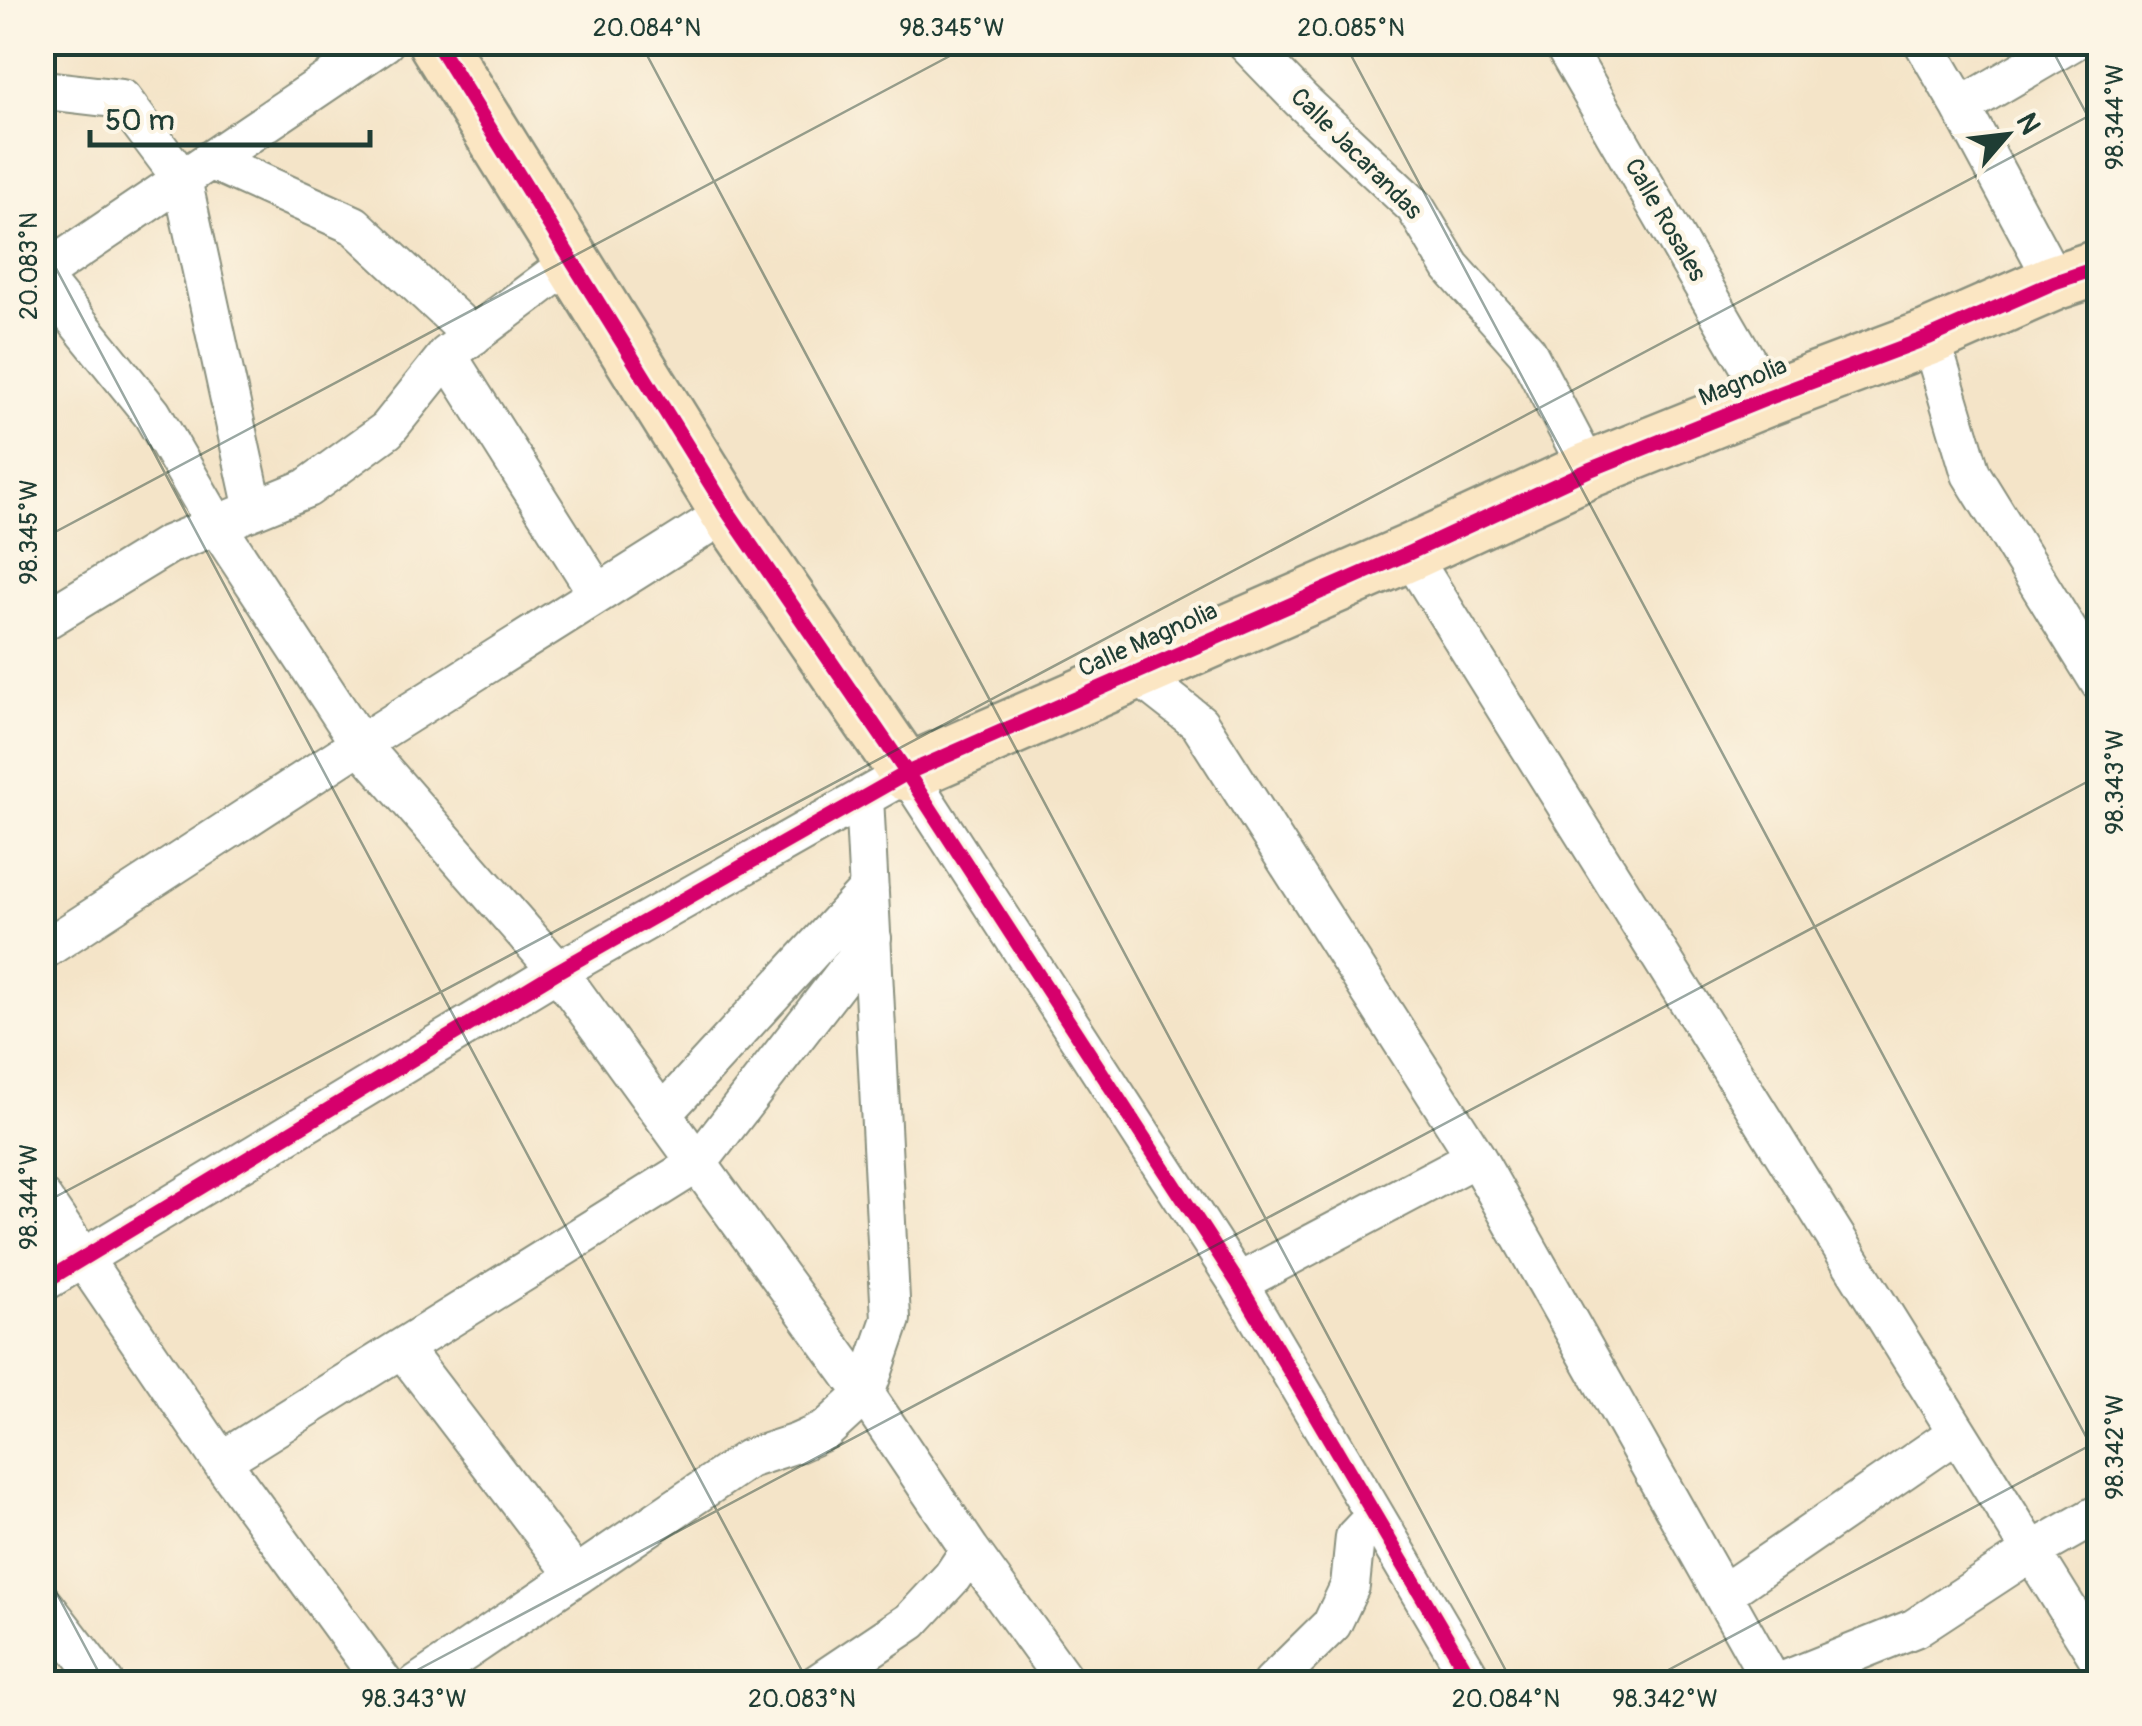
<svg xmlns="http://www.w3.org/2000/svg" width="2142" height="1726" font-family="Pangolin,sans-serif">
	<style>
		.lines { fill: none; stroke-linecap: round; stroke-linejoin: round }
		.street-casing { stroke: #8a907e; stroke-width: 42 }
		.secondary-casing { stroke: #8a907e; stroke-width: 60 }
		.street { stroke: #fff; stroke-width: 38 }
		.secondary { stroke: #fbe6c3; stroke-width: 55 }
		.cycleway-casing { stroke: #fcf5e5; stroke-width: 21 }
		.cycleway { stroke: #d6006c; stroke-width: 15 }
		.ticks { fill: none; stroke: #1f3d34; stroke-width: 2.5; stroke-opacity: 0.45 }
		.labels { text-anchor: middle; dominant-baseline: central; stroke-width: 9; stroke-linejoin: round; paint-order: stroke }
		.street-label { font-size: 25px; fill: #1f3d34; stroke: #fcf5e5 }
		.neatline { fill: none; stroke: #1f3d34; stroke-width: 4 }
		.ticks-label { font-size: 25px; text-anchor: middle; fill: #1f3d34 }
	</style>
	<rect width="100%" height="100%" fill="#fcf5e5"/>
	<filter id="ink" filterUnits="userSpaceOnUse"><feTurbulence type="fractalNoise" baseFrequency=".01" numOctaves="2"/><feDisplacementMap in="SourceGraphic" scale="20" xChannelSelector="R" yChannelSelector="G"/><feConvolveMatrix kernelMatrix="1 2 1 2 8 2 1 2 1" color-interpolation-filters="sRGB"/></filter>
	<filter id="wash" filterUnits="userSpaceOnUse"><feTurbulence type="fractalNoise" baseFrequency=".0048" numOctaves="4" result="noise"/><feDisplacementMap in="SourceGraphic" scale="40" xChannelSelector="R" yChannelSelector="G"/><feGaussianBlur stdDeviation="2.25" result="paint"/><feColorMatrix in="noise" values="0 0 0 0 0 0 0 0 0 0 0 0 0 0 0 0 0 1.4 0 .05"/><feComposite in="paint" operator="in"/></filter>
	<g filter="url(#wash)">
		<rect width="100%" height="100%" fill="#f4e4c8"/>
	</g>
	<g filter="url(#ink)">
		<g class="lines">
			<g class="street-casing">
				<path id="street" d="M1245 42 1301 100 1415 207 1451 267 1527 352 1589 470
					M1562 42 1768 398
					M1923 42 1961 107 2055 282
					M42 94 54 91 122 99 182 179 254 510
					M1961 107 2072 42
					M210 160 354 225 473 336
					M42 274 385 42
					M42 278 152 414 217 526 360 744 558 971 865 1394 970 1550 1067 1684
					M1930 337 1971 474 2100 683
					M447 355 598 594
					M1409 553 2100 1661
					M42 622 168 545 307 488 387 430 447 355 572 261
					M1135 673 1199 723 1476 1157 1773 1684
					M42 951 360 744 728 512
					M662 1114 869 889
					M42 1198 221 1461 384 1684
					M42 1283 558 971 907 773 1238 1283 1474 1684
					M1238 1283 1476 1157
					M402 1348 576 1576
					M221 1461 698 1163 872 938
					M1723 1594 1957 1433
					M42 1602 105 1684
					M417 1684 748 1459 797 1443 826 1430 865 1394 891 1319 864 797
					M817 1684 911 1621 952 1577 970 1550
					M1271 1684 1332 1624 1350 1586 1355 1537 1375 1516
					M1776 1684 1915 1628 2031 1552 2100 1513"/>
			</g>
			<g class="secondary-casing">
				<path id="secondary" d="M436 42 728 512 907 773 1409 553 1589 470 1768 398 1930 337 2055 282 2100 267"/>
			</g>
			<use href="#street" class="street"/>
			<use href="#secondary" class="secondary"/>
			<g class="cycleway-casing">
				<path id="cycleway" d="M436 42 728 512 907 773 1238 1283 1474 1684
					M42 1283 558 971 907 773 1409 553 1589 470 1768 398 1930 337 2055 282 2100 267"/>
			</g>
			<use href="#cycleway" class="cycleway"/>
		</g>
	</g>
	<path class="ticks" d="M640 42 1513 1684M1344 42 2100 1463M2048 42 2100 139M42 242 809 1684M42 539 976 42M42 1204 2100 110M42 1566 105 1684M391 1684 2100 775M1642 1684 2100 1440"/>
	<g class="labels">
		<g class="street-label">
			<text transform="translate(1356 154) rotate(45)">Calle Jacarandas</text>
			<text transform="translate(1665 220) rotate(60)">Calle Rosales</text>
			<text transform="translate(1743 382) rotate(-22)">Magnolia</text>
			<text transform="translate(1148 640) rotate(-24)">Calle Magnolia</text>
		</g>
	</g>
	<rect width="2142" height="1726" fill="none" stroke="#fcf5e5" stroke-width="110"/>
	<g transform="translate(2007 135) rotate(62)" stroke="#fcf5e5" stroke-width="8" paint-order="stroke">
	<path d="M0-8L18 38L0 25L-18 38Z" fill="#1f3d34"/>
	<text y="-15" font-size="28" font-weight="bold" text-anchor="middle" fill="#1f3d34">N</text>
	</g>
	<path d="M90 130v15h280v-15" fill="none" stroke="#1f3d34" stroke-width="5"/>
	<text x="105" y="130" font-size="30" fill="#1f3d34" stroke="#fcf5e5" stroke-width="8" paint-order="stroke">50 m</text>
	<rect x="55" y="55" width="2032" height="1616" class="neatline"/>
	<g class="ticks-label">
		<text x="647" y="36">20.084°N</text>
		<text x="952" y="36">98.345°W</text>
		<text x="1351" y="36">20.085°N</text>
		<text transform="translate(2114 117) rotate(-90)" y="9">98.344°W</text>
		<text transform="translate(28 266) rotate(-90)" y="9">20.083°N</text>
		<text transform="translate(28 532) rotate(-90)" y="9">98.345°W</text>
		<text transform="translate(2114 782) rotate(-90)" y="9">98.343°W</text>
		<text transform="translate(28 1197) rotate(-90)" y="9">98.344°W</text>
		<text transform="translate(2114 1447) rotate(-90)" y="9">98.342°W</text>
		<text x="414" y="1707">98.343°W</text>
		<text x="802" y="1707">20.083°N</text>
		<text x="1506" y="1707">20.084°N</text>
		<text x="1665" y="1707">98.342°W</text>
	</g>
</svg>
